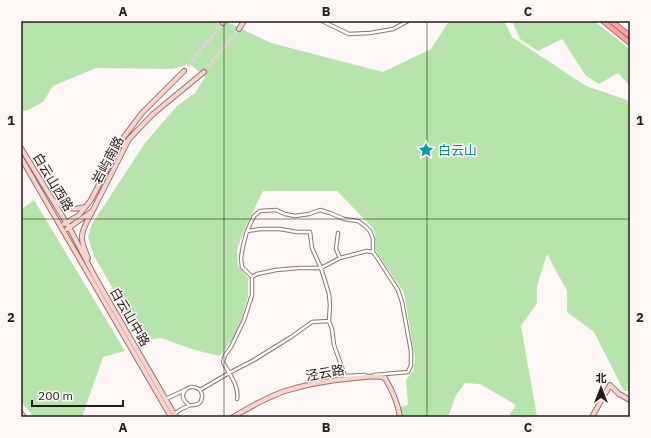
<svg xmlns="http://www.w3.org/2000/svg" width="651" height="438" font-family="'IBM Plex Sans','Noto Sans SC',sans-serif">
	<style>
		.green { fill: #b7e3ac }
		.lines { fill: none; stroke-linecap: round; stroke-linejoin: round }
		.secondary-tunnel { stroke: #dcd6d4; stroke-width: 4; stroke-dasharray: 4 2; stroke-linecap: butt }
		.street-casing { stroke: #8a766e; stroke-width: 4.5 }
		.secondary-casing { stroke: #8a766e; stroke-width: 6 }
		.primary-casing { stroke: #ac4d47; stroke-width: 6 }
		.street { stroke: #fff; stroke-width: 2.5 }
		.secondary { stroke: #fcd2cf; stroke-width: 4 }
		.primary { stroke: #f9a4a0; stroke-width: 4.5 }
		.grid { fill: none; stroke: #241c19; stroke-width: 1; stroke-opacity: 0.55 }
		.labels { text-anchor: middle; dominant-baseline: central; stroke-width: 3; stroke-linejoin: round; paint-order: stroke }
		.culture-label { font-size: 13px; fill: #0d838f; stroke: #fcf7f5; text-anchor: start }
		.street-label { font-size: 13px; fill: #241c19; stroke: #fcf7f5 }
		.neatline { fill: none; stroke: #241c19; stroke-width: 1.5 }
		.grid-label { font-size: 13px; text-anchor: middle; font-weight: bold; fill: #241c19 }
	</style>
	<rect width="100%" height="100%" fill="#fcf7f5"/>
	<path class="green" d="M21 21H225L271 43 383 72 431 49 449 21H504L512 37 586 86 630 101V391H624L594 332 567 312V291L547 254 537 286V303L521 326 537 417H512L510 414 516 405 480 384 465 383 456 395 448 417H401L400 407 408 405 406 380 413 371 415 359 404 293 376 251 375 233 372 227 337 191H263L246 226 237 249 238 266 248 278V297L242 318 235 335 225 350 219 356 195 350 161 338 143 341 94 256 88 237 92 224 145 143 177 106 195 93 205 77 190 64 172 69 96 68 53 86 43 102 26 111 21 110Z
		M512 21H594L630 49V86L618 73 599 84 586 76 562 39 538 51 520 39Z
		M34 200 72 263 125 351 103 357 82 417H34L21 402V210Z"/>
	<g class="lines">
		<path class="secondary-tunnel" d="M184 71 223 23
			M204 72 239 29"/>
		<g class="street-casing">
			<path id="street" d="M322 21 349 34 370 33 393 29 408 21
				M247 231 261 229H280L297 232H310L312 248 321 268 329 294 330 305 329 321 332 329 334 345 345 376
				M338 233 336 249 340 258
				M252 277 257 274 276 270 299 268H321L340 258 367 251 373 252
				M345 376 365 375
				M200 390 229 373 254 360 291 337 312 322 329 321
				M166 399 185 390
				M237 399C240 387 228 372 223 362L225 355 231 347 244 320 252 295V277L242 267 241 258 243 246 247 231 254 216 260 211 276 210 285 214 295 216 309 214 320 210 330 213 344 219 358 221 365 226 370 231 373 239V252L378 259 398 290 402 302 411 351V365L408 372 374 375
				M174 414C178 411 183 408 188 406 193 404 201 407 202 397 203 387 189 383 184 392 181 397 185 402 189 405"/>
		</g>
		<g class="secondary-casing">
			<path id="secondary" d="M223 23 224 21
				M239 29 244 21
				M21 148 69 227 95 277 176 417
				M21 158 171 417
				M53 200C65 208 71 211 85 207
				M64 224 79 215 91 200 123 138 142 113 184 71
				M67 229 87 215 93 210 129 139 153 114 204 72
				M88 258C78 235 81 233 92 212
				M21 413 24 417
				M233 417C250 407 267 397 285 391 308 384 331 380 355 378 365 377 375 375 385 378 392 390 398 403 400 417
				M592 417 610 385 619 394 630 400"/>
		</g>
		<g class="primary-casing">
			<path id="primary" d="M603 21 630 43
				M611 21 630 36"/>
		</g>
		<use href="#street" class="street"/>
		<use href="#secondary" class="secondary"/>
		<use href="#primary" class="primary"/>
	</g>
	<path class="grid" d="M224 21V417M427 21V417M21 219H630"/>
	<defs>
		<g id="sight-bare" transform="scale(1.2)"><path d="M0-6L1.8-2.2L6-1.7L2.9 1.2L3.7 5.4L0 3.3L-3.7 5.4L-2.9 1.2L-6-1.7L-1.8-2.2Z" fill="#0f9aa8" stroke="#fcf7f5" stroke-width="2.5" paint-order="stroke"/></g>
	</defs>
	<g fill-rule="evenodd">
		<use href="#sight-bare" x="426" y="150"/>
	</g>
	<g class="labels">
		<g class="culture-label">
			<text x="438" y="150">白云山</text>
		</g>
		<g class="street-label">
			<text transform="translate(108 160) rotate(-62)">岩屿南路</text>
			<text transform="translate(53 182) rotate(59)">白云山西路</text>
			<text transform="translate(130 317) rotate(60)">白云山中路</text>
			<text transform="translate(325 373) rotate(-10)">泾云路</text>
		</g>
	</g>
	<rect width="651" height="438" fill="none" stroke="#fcf7f5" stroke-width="44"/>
	<g transform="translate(601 388)" stroke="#fcf7f5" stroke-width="3" paint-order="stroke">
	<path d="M0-3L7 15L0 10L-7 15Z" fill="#241c19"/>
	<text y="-6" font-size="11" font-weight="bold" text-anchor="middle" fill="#241c19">北</text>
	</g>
	<path d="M32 400v6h91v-6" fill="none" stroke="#241c19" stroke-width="2"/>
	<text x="38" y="400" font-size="12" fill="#241c19" stroke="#fcf7f5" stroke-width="3" paint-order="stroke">200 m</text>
	<rect x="22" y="22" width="607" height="394" class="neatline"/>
	<g class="grid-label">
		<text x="123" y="16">A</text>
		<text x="326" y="16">B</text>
		<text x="528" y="16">C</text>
		<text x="11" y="125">1</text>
		<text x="640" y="125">1</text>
		<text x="11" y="322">2</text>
		<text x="640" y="322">2</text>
		<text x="123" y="432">A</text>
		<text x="326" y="432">B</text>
		<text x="528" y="432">C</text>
	</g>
</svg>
